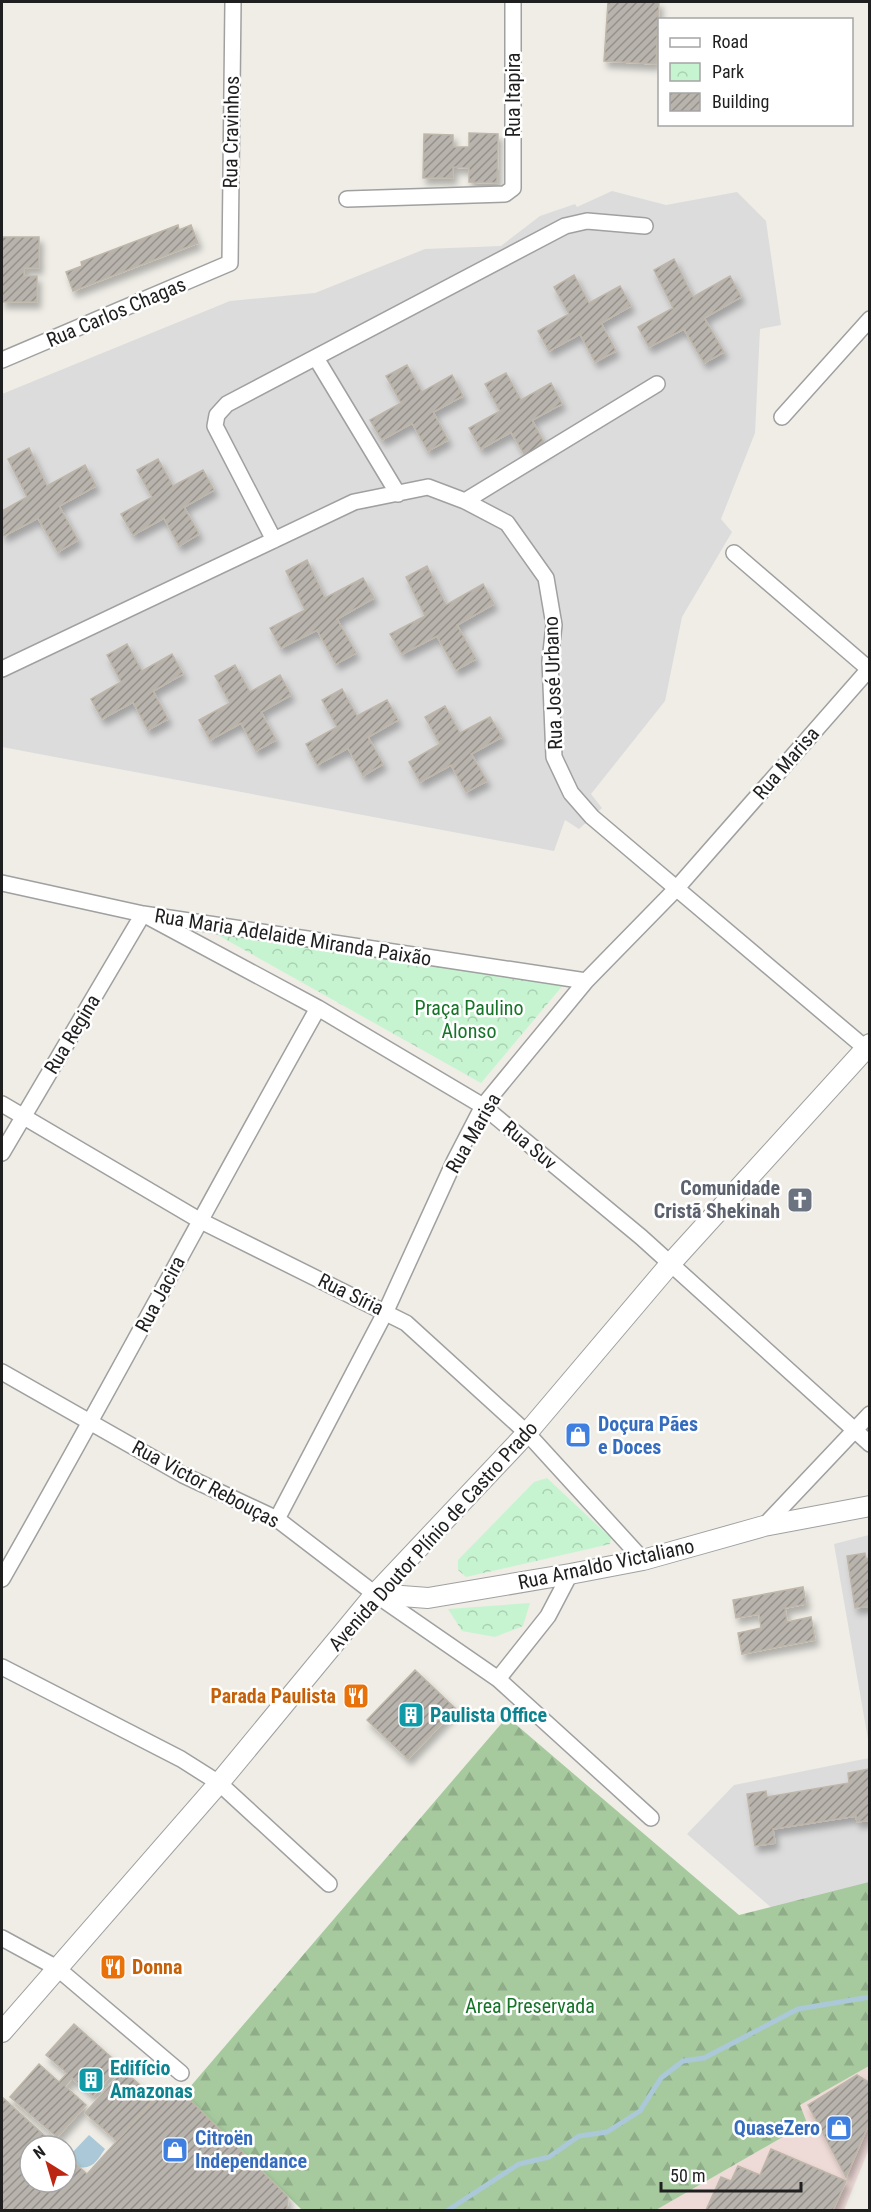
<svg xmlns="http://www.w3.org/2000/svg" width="871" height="2212" font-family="'Roboto Condensed',sans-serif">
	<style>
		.residential { fill: #dddcdc }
		.commercial { fill: #eedad7 }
		.forest { fill: url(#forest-firs) }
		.park { fill: url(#park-crowns) }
		.water { fill: #aac8d8 }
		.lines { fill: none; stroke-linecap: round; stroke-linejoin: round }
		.stream { stroke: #aac8d8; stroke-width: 5 }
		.building { fill: url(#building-hatch); stroke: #bfb6aa; stroke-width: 1.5; filter: url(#shadow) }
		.minor-casing { stroke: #a0a0a0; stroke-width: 18 }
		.tertiary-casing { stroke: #a0a0a0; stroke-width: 22 }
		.minor { stroke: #fff; stroke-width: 15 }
		.tertiary { stroke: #fff; stroke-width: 20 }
		.labels { text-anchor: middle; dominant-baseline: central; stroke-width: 5; stroke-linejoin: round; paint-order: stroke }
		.street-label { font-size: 20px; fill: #1f1f1f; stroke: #fff }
		.park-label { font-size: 20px; fill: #167429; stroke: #fff }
		.worship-label { font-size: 20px; font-weight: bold; fill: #5b616d; stroke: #fff; text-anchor: end }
		.shop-label { font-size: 20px; font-weight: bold; fill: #366cbe; stroke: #fff; text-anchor: start }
		.food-label { font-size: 20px; font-weight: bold; fill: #c56008; stroke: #fff; text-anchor: end }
		.culture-label { font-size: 20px; font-weight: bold; fill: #0d838f; stroke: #fff; text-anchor: start }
	</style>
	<defs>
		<pattern id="forest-firs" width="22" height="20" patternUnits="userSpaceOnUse" patternTransform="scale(1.5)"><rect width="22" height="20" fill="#a6ca9e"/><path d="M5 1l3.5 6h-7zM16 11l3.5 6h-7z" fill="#8ead88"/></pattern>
		<pattern id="park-crowns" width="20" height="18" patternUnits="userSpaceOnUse" patternTransform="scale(1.5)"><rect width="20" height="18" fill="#c7f4d0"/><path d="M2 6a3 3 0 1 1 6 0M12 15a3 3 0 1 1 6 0" fill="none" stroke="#aad1b2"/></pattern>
		<pattern id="building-hatch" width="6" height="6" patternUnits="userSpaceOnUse" patternTransform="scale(1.5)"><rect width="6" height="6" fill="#b8b3ac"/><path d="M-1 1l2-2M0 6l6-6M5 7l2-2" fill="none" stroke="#95918b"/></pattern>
		<filter id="shadow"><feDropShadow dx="3.5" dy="6" stdDeviation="3" flood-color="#0004"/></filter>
	</defs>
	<rect width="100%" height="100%" fill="#efede6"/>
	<path class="residential" d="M612 191 666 205 737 192 766 221 781 325 760 329 755 433 721 519 732 532 682 617 665 701 591 794 602 808 579 829 565 820 554 851 2 747V394L230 301 315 293 425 249 501 246 540 216 575 204 577 207Z
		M869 1535V1745L834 1544Z
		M869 1758V1969L790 1924 687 1834 734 1785Z"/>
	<path class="commercial" d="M869 2066V2149L844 2210H656L807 2123 799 2105Z"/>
	<path class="forest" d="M507 1717 739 1915 869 1882V2066L800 2105 807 2123 656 2210H302L184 2094Z"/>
	<path class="park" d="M207 929 564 984 481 1083Z
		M547 1478 611 1538 610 1544 466 1577 458 1570V1560L534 1482Z
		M530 1603 523 1626 495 1637 462 1631 448 1609Z"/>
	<path class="water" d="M89 2135 105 2149C98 2159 93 2170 79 2167L71 2154Z"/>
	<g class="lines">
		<path class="stream" d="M448 2210 519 2164 549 2157 579 2136 607 2132 640 2111 661 2078 683 2061 704 2058 798 2009 870 1997"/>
	</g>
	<path class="building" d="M608 2H659L656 64 604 61Z
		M469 133 498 134 497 183 469 182V168L453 167V178H423L424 134 453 135V147H469Z
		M178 225 179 230 191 225 198 243 73 291 66 272 82 266 81 262Z
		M2 237H39V268H24V276H37V302H2Z
		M674 259 693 297 730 276 741 297 704 318 724 352 704 363 684 329 649 347 638 327 673 308 654 270Z
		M574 275 589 303 620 286 631 306 601 323 616 351 595 362 580 334 549 351 538 331 569 314 554 287Z
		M407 365 422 392 452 375 463 396 433 412 448 440 428 451 412 423 382 440 370 420 401 403 386 376Z
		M506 373 521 400 551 383 562 404 532 420 547 448 527 459 511 432 481 449 469 428 500 411 485 384Z
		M29 448 47 486 85 465 96 486 59 506 78 540 58 552 38 518 4 536 2 531V511L27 497 8 459Z
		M158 459 173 486 203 470 214 490 184 507 199 534 179 546 164 518 133 535 121 514 152 497 137 470Z
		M307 560 325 598 363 578 374 598 337 619 356 653 336 664 317 630 281 648 270 628 305 610 286 571Z
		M427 566 446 605 483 584 494 604 457 625 476 659 456 670 437 636 402 654 390 634 425 616 406 577Z
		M127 644 142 671 172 654 183 674 153 691 168 719 148 730 133 702 102 719 91 699 121 682 107 655Z
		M235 665 250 692 280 675 291 695 261 712 276 740 256 751 241 723 210 740 199 720 230 703 215 676Z
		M342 689 357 716 387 700 398 720 368 737 383 764 363 776 348 748 317 765 306 744 337 727 322 700Z
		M445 706 460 733 490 717 502 737 471 754 487 781 466 792 451 765 420 782 409 762 440 744 425 717Z
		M865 1553 866 1559 870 1558V1606L855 1608 847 1556Z
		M803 1587 806 1604 785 1608 787 1622 811 1617 815 1640 742 1654 738 1633 761 1628 759 1614 736 1618 733 1600Z
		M415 1670 456 1709 408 1759 367 1720Z
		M869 1769 870 1820 857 1822 856 1816 773 1829 775 1843 755 1846 747 1794 766 1791 767 1797 849 1783 848 1773Z
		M74 2024 120 2065 93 2096 72 2078 65 2086 86 2105 57 2137 10 2097 39 2064 59 2082 67 2073 46 2055Z
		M123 2070 155 2098 117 2141 85 2113Z
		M857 2075 870 2083V2121L846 2177 808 2105Z
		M166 2087 184 2094 288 2197 287 2210H2V2097L56 2146H30V2182H66V2155L87 2174Z
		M771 2149 846 2181 833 2210H706L721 2177 731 2181 738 2166 760 2175Z"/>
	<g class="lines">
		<g class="minor-casing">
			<path id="minor" d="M347 199 505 194 513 188V2
				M316 358 398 494
				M2 360 230 263 233 2
				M782 417 870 319
				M465 501 657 384
				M274 540 215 426 217 415 227 404 565 226 587 221 645 226
				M734 553 870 670
				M2 669 354 502 428 487 465 501 507 523 546 578 554 625 550 661 554 757 571 793 592 817 870 1052
				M2 883 143 914 586 981
				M143 914 318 1008 483 1106 641 1237 870 1444
				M2 1104 199 1220 406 1323 527 1433 643 1560
				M2 1153 143 914
				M2 1372 183 1475 277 1519 375 1594 498 1679 651 1818
				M277 1519 386 1311 454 1162 483 1106 586 981 676 889 870 668
				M764 1526 870 1414
				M2 1579C110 1390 211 1198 318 1008
				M2 1667 181 1759 219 1783 329 1884
				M498 1679 548 1616 570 1574
				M2 1938 57 1968 181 2073"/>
		</g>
		<g class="tertiary-casing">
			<path id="tertiary" d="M375 1594 428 1598 570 1574 643 1560 764 1526 870 1506
				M2 2032 219 1783 375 1594 527 1433 671 1263 870 1044"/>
		</g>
		<use href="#minor" class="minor"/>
		<use href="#tertiary" class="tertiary"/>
	</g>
	<defs>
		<g id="church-square" transform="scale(1.35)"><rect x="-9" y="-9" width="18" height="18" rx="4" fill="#6b7280" stroke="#fff"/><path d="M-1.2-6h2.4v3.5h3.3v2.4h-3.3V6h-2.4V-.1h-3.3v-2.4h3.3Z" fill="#fff"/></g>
		<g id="shop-square" transform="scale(1.35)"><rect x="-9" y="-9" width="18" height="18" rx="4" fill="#3f7fe0" stroke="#fff"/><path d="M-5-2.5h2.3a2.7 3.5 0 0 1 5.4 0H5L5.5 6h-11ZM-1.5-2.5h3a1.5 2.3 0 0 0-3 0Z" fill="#fff"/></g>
		<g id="restaurant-square" transform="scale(1.35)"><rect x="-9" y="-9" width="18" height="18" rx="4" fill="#e8710a" stroke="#fff"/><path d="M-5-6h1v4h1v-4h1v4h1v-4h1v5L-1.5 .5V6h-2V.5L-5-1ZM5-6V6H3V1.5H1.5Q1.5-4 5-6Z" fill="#fff"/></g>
		<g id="building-square" transform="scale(1.35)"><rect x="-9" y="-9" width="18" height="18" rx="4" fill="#0f9aa8" stroke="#fff"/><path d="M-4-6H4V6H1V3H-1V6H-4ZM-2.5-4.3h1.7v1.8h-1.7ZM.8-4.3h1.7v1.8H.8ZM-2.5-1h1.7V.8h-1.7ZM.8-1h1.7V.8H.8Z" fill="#fff"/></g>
	</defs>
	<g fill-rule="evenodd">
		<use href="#church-square" x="800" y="1200"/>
		<use href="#shop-square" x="578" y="1435"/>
		<use href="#restaurant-square" x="356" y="1696"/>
		<use href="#building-square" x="411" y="1715"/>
		<use href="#restaurant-square" x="113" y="1967"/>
		<use href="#building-square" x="91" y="2080"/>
		<use href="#shop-square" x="839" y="2128"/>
		<use href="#shop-square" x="175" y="2150"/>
	</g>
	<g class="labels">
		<g class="street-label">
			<text transform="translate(513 95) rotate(-90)">Rua Itapira</text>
			<text transform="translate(231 132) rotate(-89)">Rua Cravinhos</text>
			<text transform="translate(116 312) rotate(-23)">Rua Carlos Chagas</text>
			<text transform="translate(553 683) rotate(-92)">Rua José Urbano</text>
			<text transform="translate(786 763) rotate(-49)">Rua Marisa</text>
			<text transform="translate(293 937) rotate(9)">Rua Maria Adelaide Miranda Paixão</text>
			<text transform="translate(72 1034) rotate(-59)">Rua Regina</text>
			<text transform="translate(473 1133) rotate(-60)">Rua Marisa</text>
			<text transform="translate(530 1145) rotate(40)">Rua Suv</text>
			<text transform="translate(160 1294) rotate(-62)">Rua Jacira</text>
			<text transform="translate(351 1294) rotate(26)">Rua Síria</text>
			<text transform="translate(206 1484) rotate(28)">Rua Victor Rebouças</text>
			<text transform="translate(433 1536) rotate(-48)">Avenida Doutor Plínio de Castro Prado</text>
			<text transform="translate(606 1564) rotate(-12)">Rua Arnaldo Victaliano</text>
		</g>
		<g class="park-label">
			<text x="469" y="1008">Praça Paulino<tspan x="469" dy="23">Alonso</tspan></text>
			<text x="530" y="2006">Area Preservada</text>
		</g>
		<g class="worship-label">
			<text x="780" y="1188">Comunidade<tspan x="780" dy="23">Cristã Shekinah</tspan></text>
		</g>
		<g class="shop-label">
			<text x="598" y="1424">Doçura Pães<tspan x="598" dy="23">e Doces</tspan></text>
			<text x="820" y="2128" text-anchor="end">QuaseZero</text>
			<text x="195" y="2138">Citroën<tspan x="195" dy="23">Independance</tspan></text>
		</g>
		<g class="food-label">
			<text x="336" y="1696">Parada Paulista</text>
			<text x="132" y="1967" text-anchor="start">Donna</text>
		</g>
		<g class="culture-label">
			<text x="430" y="1715">Paulista Office</text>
			<text x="110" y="2068">Edifício<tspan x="110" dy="23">Amazonas</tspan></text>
		</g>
	</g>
	<rect width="871" height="2212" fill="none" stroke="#1f1f1f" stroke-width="6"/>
	<rect x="658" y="18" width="195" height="108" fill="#ffffff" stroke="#a5a5a5" stroke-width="1.5"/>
	<rect x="670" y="38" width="30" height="9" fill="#ffffff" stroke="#a5a5a5" stroke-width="1.5"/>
	<text x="712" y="48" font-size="18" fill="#1f1f1f">Road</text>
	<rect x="670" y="63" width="30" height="18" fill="url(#park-crowns)" stroke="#a5a5a5" stroke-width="1.5"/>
	<text x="712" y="78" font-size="18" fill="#1f1f1f">Park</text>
	<rect x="670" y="93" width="30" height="18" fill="url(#building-hatch)" stroke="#a5a5a5" stroke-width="1.5"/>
	<text x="712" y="108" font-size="18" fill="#1f1f1f">Building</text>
	<g transform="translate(48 2164) rotate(323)"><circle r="28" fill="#ffffff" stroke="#a5a5a5" stroke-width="1.5"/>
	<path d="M0-4.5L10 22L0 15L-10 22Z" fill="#bb2713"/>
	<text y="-9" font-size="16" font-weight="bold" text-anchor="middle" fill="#1f1f1f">N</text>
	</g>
	<path d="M661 2182v9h140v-9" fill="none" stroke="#1f1f1f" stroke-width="3"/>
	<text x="670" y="2182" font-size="18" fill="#1f1f1f" stroke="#ffffff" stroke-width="4.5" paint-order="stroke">50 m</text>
</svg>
